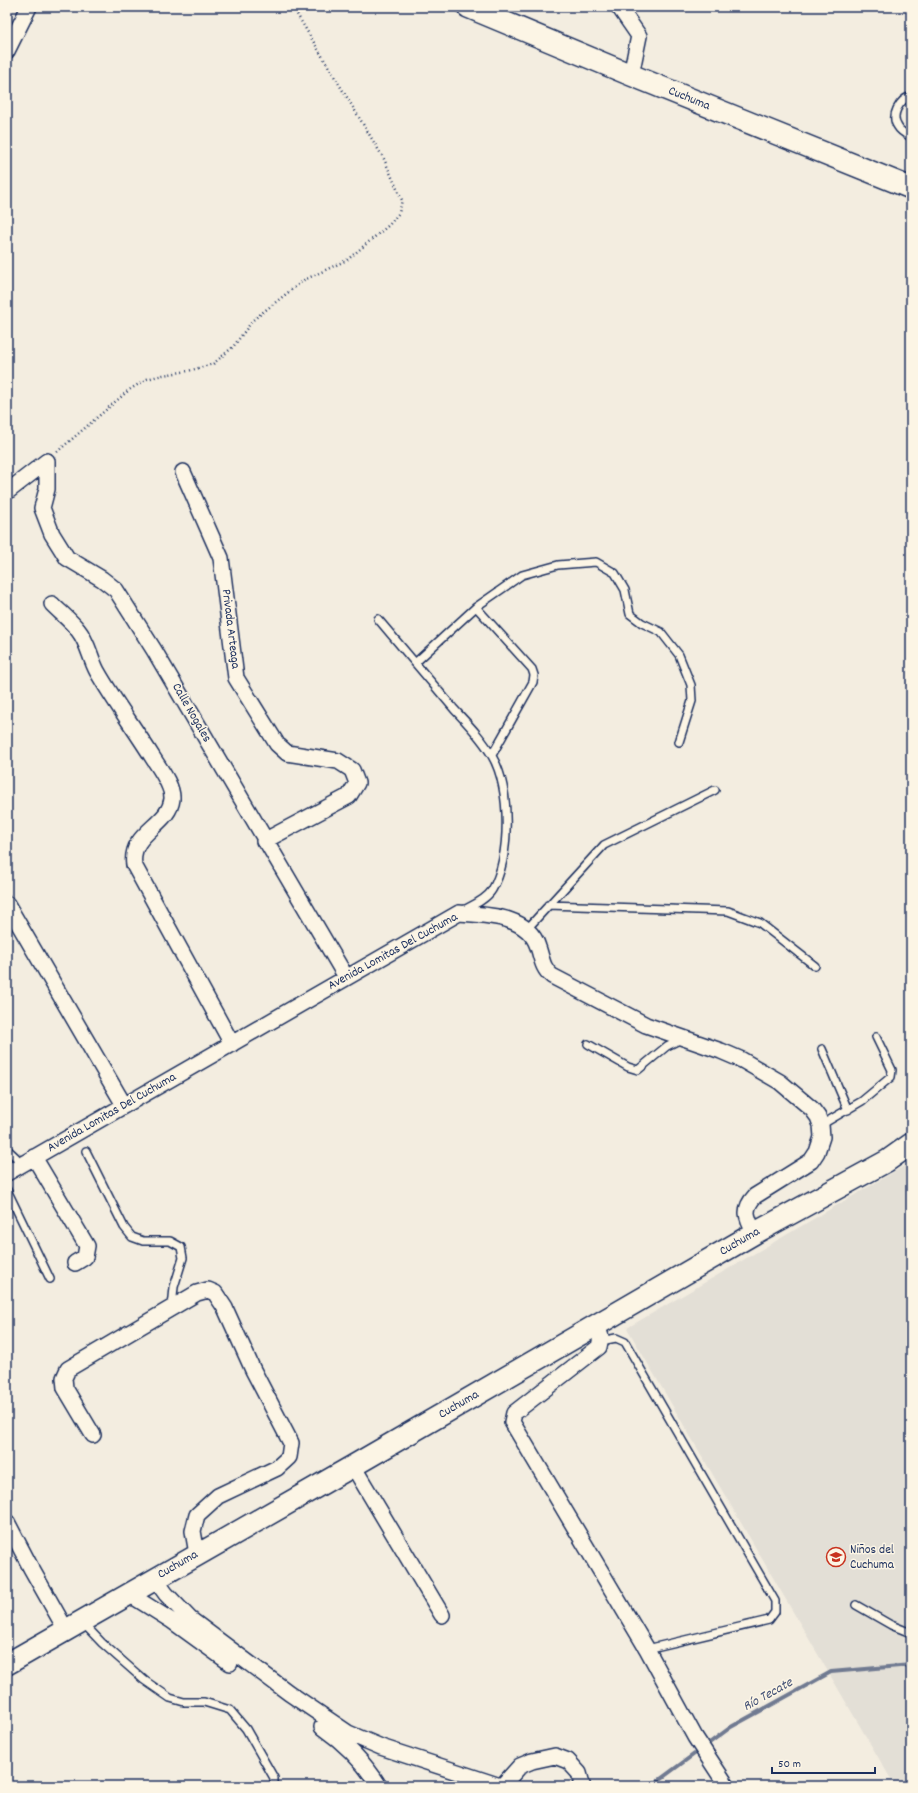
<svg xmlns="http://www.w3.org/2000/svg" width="918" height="1793" font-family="Dekko,sans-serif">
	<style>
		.built { fill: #e3dfd6 }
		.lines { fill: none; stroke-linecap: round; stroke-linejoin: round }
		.stream { stroke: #707a91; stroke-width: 4 }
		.lane-casing { stroke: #1b2f5e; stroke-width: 10 }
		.street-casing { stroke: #1b2f5e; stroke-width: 18 }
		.secondary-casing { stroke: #1b2f5e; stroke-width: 24 }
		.path { stroke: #1b2f5e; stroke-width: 2.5; stroke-dasharray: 1 3; stroke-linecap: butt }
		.lane { stroke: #fcf5e5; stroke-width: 7 }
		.street { stroke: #fcf5e5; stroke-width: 15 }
		.secondary { stroke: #fcf5e5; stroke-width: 21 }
		.labels { text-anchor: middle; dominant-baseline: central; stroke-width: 3; stroke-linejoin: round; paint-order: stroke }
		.street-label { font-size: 13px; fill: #1b2f5e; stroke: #fcf5e5 }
		.poi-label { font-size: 13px; fill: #1b2f5e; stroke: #fcf5e5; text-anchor: start }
		.water-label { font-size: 14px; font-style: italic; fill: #465478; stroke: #fcf5e5 }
	</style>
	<rect width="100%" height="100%" fill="#f3ede0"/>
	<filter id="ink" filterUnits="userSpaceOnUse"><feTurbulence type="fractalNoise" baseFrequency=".025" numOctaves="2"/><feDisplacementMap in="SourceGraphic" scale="8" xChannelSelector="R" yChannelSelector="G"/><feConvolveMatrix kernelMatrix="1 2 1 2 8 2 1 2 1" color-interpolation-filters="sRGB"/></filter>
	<g filter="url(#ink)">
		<path class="built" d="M911 1162V1786H895L627 1328Z"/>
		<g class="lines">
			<path class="stream" d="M651 1786 731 1727 831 1672 911 1665"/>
			<g class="lane-casing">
				<path id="lane" d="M911 96C899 100 890 116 898 127 900 131 907 135 911 137
					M476 607 522 575 558 565 596 562 615 573 625 590 630 614 642 623 661 632 679 655 691 685 692 701 679 742
					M378 619C403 649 429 679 454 709 467 723 483 739 492 756 511 788 511 858 492 890 486 900 471 906 462 911
					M415 663 476 607 532 669 534 675 533 682 492 755
					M548 905 728 911 760 923 815 966
					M527 929 604 845 715 790
					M588 1044 628 1067 638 1070 667 1046 683 1038
					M822 1049 848 1110
					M821 1125 862 1101 891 1077 892 1070 876 1037
					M7 1149 23 1164
					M86 1151 124 1227 132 1237 143 1241H170L181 1247 183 1258 174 1287 172 1308
					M7 1190 50 1279
					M601 1341 616 1338 625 1342 775 1601V1612L769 1620 647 1649
					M856 1605 891 1625 911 1633
					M83 1623 102 1643 144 1680 170 1698 184 1702H204L230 1710 246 1729 274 1778V1786"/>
			</g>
			<g class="street-casing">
				<path id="street" d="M619 7 639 36 631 75
					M7 51 29 7
					M47 461V489L42 508 52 534 67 558 102 579 116 590 154 650 346 977
					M183 472 221 558 236 678 277 744 287 753 338 761 352 770 357 783 349 796 264 841
					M7 492 47 461
					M52 604C61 613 71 621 78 630 88 642 90 658 97 671 114 701 135 729 153 758 160 769 173 786 172 799 169 826 129 832 134 865L232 1044
					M7 904 124 1105
					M34 1157 87 1246 85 1257 75 1263
					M7 1173 459 913C486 915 528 915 538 947 542 958 542 968 552 976L646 1025 721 1051 742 1060 780 1082 812 1109 818 1117 821 1125 822 1137 817 1152 811 1161 755 1196C742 1210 747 1218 755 1233
					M597 1324 601 1337 599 1347 514 1413 512 1422 647 1649 695 1737 727 1786
					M93 1435 65 1388 64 1378 68 1369 197 1293 208 1290 215 1293 225 1308 253 1370 291 1443 289 1457 277 1468 218 1496 197 1515 193 1531 197 1554
					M353 1466 442 1615
					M7 1522 31 1568 66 1630
					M155 1579 166 1594 190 1619 289 1693 348 1733 381 1747 500 1786
					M129 1594 172 1621 230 1663
					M322 1727C345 1743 364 1762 379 1786
					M502 1786 520 1766 532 1761 555 1756 568 1761 579 1773 582 1784 580 1786"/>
			</g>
			<g class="secondary-casing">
				<path id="secondary" d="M468 7 631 75 911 188
					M7 1664 353 1466 755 1233 887 1161 911 1144"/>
			</g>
			<path class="path" d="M57 452 129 390 147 379 163 375 188 371 213 364 233 347 253 320 304 280 347 260 389 225 399 213 402 200 384 159 295 11 290 7"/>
			<use href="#lane" class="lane"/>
			<use href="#street" class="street"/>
			<use href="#secondary" class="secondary"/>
		</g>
	</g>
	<defs>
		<g id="school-ring" transform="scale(1)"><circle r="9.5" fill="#fcf5e5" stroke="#c8321e" stroke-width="1.5"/><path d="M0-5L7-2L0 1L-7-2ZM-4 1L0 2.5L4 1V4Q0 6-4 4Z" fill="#c8321e"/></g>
	</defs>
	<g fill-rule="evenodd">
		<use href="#school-ring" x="836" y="1557"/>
	</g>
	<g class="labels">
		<g class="street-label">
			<text transform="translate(689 99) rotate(22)">Cuchuma</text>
			<text transform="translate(230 629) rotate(83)">Privada Arteaga</text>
			<text transform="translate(191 713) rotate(60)">Calle Nogales</text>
			<text transform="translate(393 952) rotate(-29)">Avenida Lomitas Del Cuchuma</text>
			<text transform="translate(112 1113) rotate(-30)">Avenida Lomitas Del Cuchuma</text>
			<text transform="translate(740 1242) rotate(-30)">Cuchuma</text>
			<text transform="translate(459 1405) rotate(-30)">Cuchuma</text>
			<text transform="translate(178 1565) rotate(-30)">Cuchuma</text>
		</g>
		<g class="poi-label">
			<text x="850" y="1550">Niños del<tspan x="850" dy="15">Cuchuma</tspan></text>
		</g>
		<g class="water-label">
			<text transform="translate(768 1695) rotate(-29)">Río Tecate</text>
		</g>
	</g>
	<rect width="918" height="1793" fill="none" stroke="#fcf5e5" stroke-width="24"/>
	<rect x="12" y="12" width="894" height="1769" fill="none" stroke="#1b2f5e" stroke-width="1.5" filter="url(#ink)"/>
	<path d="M772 1767v6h103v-6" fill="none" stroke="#1b2f5e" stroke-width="2"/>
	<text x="778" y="1767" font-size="12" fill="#1b2f5e" stroke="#fcf5e5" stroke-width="3" paint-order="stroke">50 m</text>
</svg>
